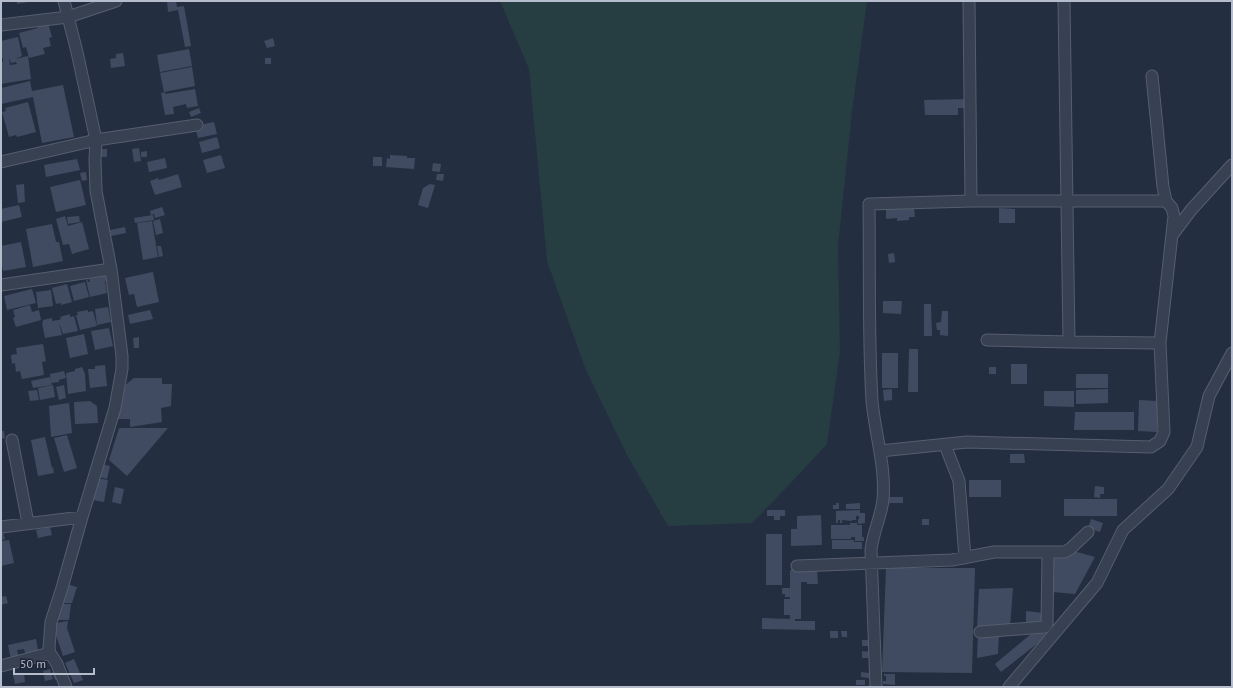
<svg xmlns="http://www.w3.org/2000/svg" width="1233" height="688" font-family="'PT Sans',sans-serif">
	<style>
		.green { fill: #263d42 }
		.building { fill: #404b61; fill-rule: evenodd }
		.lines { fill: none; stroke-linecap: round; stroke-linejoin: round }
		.minor-casing { stroke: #565e6e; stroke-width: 13 }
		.minor { stroke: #384151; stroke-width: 11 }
	</style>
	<rect width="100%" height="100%" fill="#242e41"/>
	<path class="green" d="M500 1H867L852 112 838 246 840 352 827 444 788 486 752 523 668 526 627 455 585 368 547 261 529 69Z"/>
	<path class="building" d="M17 1H29V2L17 4Z
		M167 1H176L177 7 184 6 191 46 185 47 178 10 168 12Z
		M48 23 52 37 49 38 51 46 43 48 45 54 29 58 26 47 23 48 19 33 38 28 37 25Z
		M18 37 22 56 15 59 28 56 31 79 1 84V62H3V60L1 53V41ZM9 57 11 63 16 62 17 64 10 65Z
		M273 38 275 46 267 48 264 41Z
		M189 49 192 66 160 72 157 55Z
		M123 53 125 66 111 68 110 59 116 58V54Z
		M265 58H271V64H265Z
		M192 67 195 86 164 92 160 73Z
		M30 81 32 91 63 85 74 137 42 143 33 97 1 104V88Z
		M195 89 198 106 187 108 186 104 173 107 174 114 165 115 161 93 165 92V94Z
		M969 99V108H958V115H925L924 100Z
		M28 102 36 132 17 137 16 135 9 137 2 112 6 111 5 108Z
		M199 108 201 113 191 117 189 112Z
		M214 122 217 134 198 138 195 126Z
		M217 137 220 148 202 153 199 142Z
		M139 148 141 161 134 162 132 149Z
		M99 149H107V157H99Z
		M147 151V157H141V152Z
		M221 155 225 168 207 173 203 160Z
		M390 155 407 156V158H415L414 169 386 167 387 158 390 159Z
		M373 157H382V166H373Z
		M165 158 167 168 149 172 147 162Z
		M77 159 80 170 46 177 44 165Z
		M433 163 441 164 440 172 432 171Z
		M86 172 87 180 82 181 80 173Z
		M178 174 182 187 155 195 150 181 158 178 159 180Z
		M437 174H444L443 181 436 180Z
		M80 180 86 205 56 212 50 187Z
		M24 184 25 202 18 203 16 185Z
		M430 184 435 185 428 208 418 205 423 188Z
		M19 205 22 217 1 222V209Z
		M162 207 165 215 155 218 154 214 151 215 150 211Z
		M914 208 915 217H909V220L897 221V218L886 219V209Z
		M999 208 1015 209V223H999Z
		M153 215 154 220 135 223 134 218Z
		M65 216 68 226 82 222 89 249 72 254 69 244 63 245 56 219Z
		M79 216 80 222 68 224 67 217Z
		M160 219 163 233 156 235 153 221Z
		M152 221 158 257 143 260 137 223Z
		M52 224 56 242H59L63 261 33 267 26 229Z
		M125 227 126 233 111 236 110 230Z
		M21 242 26 267 3 271 1 261V246Z
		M157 246H161L163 256 159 257Z
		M894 253 895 262 889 263 888 254Z
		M104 271 107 281H105L107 293 90 297 86 280 87 279 88 282H90L89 279 98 277 97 272Z
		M153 272 159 302 137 307 134 294 129 295 125 278Z
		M85 282 89 297 74 301 70 286Z
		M67 284 72 302 61 305V303L56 304 52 288Z
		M32 289 36 303 7 310 4 296Z
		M51 290 53 306 38 308 36 292Z
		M883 301H902L901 314 883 313Z
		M924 304H931L932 336H924Z
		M30 305 32 312 39 310 41 320 16 327 13 318 15 317 13 310Z
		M108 307 111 322 97 325 95 309Z
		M88 310V312L93 311 97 326 80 330 76 315H78L77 312Z
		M150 310 153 319 130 324 128 315Z
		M942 311H948V336L940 335V330H937L936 323 941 322Z
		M70 314V317L74 316 78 331 63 334 59 322 62 335 45 338 42 323H43V320L52 318V321L59 320 61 319 60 317Z
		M109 328 113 346 95 350 91 331Z
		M84 334 88 354 70 358 66 338Z
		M139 337V348H134L133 338Z
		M43 344 46 361 42 362 44 375 22 379 20 371 16 372 15 363 12 364 11 355 17 354 16 348Z
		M909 349H918V392H908Z
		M882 353H898V388H882Z
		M1011 364H1027V384H1011Z
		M105 365 107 386 90 388 88 369H95V366Z
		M82 367 85 374 86 391 68 394 66 373 75 371V369Z
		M989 367H996V374H989Z
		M64 371 66 378 59 380V382L51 383 52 385 33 388 31 381 50 377 51 381 50 374Z
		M1076 374H1108V388H1076Z
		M134 378H162V384H172L171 406 161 408 162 422 130 427V419H117L123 387Z
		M53 385 55 397 40 400 38 388Z
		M64 385 66 398 59 400 56 387Z
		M892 389V400L884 401 883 390Z
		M1108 389V403L1076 404V390Z
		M37 390 39 400 30 401 28 391Z
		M1044 391H1074V407L1044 406Z
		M1139 400 1158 401 1157 432 1138 431Z
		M90 401 97 406 98 423 75 424 74 402Z
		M69 403 72 433 51 437 49 406Z
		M1075 412H1134V430H1074Z
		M119 428H168L127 476 109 460Z
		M1 431H4L5 438 1 439Z
		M67 435 77 468 64 472 54 438Z
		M45 437 52 468 53 467 54 473 38 476 31 440Z
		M1010 454H1024L1025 463H1010Z
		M102 464 110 466 107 479 99 477Z
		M97 478 108 480 104 502 93 500Z
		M969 480H1001V497H969Z
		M1095 486 1104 487V494H1100V498L1094 497Z
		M115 487 124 489 121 504 112 502Z
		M887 497H903V503H887Z
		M1064 499H1117V516H1064Z
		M836 503H839V509H833V505H836Z
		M860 503V509H846V504Z
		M767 510H785V516H780V520H774V516H767Z
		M860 510V513H865V523L858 524V519H859V516H856V520H852V521L842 520V523H840V520H838V523H836V511Z
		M821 515 822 545 791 546V529H797V516Z
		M922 519H929V525H922Z
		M1091 519 1103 523 1100 532 1088 528Z
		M850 523H857V525H862V537H864V541H855V537H851V539H831V525H850Z
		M50 527 52 535 38 538 36 530Z
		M3 532 5 539 1 540V533Z
		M766 534H782V585H766Z
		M9 540 14 563 1 566V541Z
		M832 540H854V542H862V549H832Z
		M1077 552 1095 557 1075 594 1052 592 1050 554Z
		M886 568H975L972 673 882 672Z
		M790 570H817L818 584H807V582H801V619H795V621H815V630L762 629V618L790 619V615H784V599H790V597H785V594H782V588H790Z
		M66 584 77 587 72 603H60Z
		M1013 588 1010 627 977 629 979 589Z
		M6 596 8 603 1 605V597Z
		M58 604H71L69 620H58Z
		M1026 611 1043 613 1042 623 1026 626Z
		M68 621 67 628 75 652 63 656 55 632V623Z
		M1037 629 1047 636 1001 672 995 664Z
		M830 631H838V638H830Z
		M841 631H847V637H842Z
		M978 633 999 634 998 654 977 658Z
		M36 639 38 650H35L36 654 26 656 24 649 17 650 19 658 11 660 8 645Z
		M862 640H869V646H862Z
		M862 651 871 652 870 658H862Z
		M74 659 83 680 74 683 65 663Z
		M50 669 53 679 45 681 43 671Z
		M58 670 60 679 55 680 52 672Z
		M861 672 869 673V678L861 677Z
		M24 673 25 682 15 684 13 675Z
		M884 674H895V685L883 684V681H886V676H884Z
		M856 680H865V685H856Z"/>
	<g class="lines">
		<g class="minor-casing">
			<path id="minor" d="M64 1 77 52 96 140 95 159 96 191 111 269 122 356V369L115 408 82 517 62 588 51 622 49 648 50 653 57 664 66 687
				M969 1 971 201
				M1064 1 1069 342 1160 343
				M1 25 68 17 116 1
				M1 162 96 140 197 125
				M1173 234 1191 210 1232 165
				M1 285 111 269
				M987 340 1069 342
				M12 440 28 523
				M945 445 959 481 965 558
				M880 451 967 442 1151 447 1160 441 1164 432 1160 343 1174 216 1172 208 1166 201 1163 187 1152 76
				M1 527 82 517
				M797 566 952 560 994 552H1064L1070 549 1088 532
				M980 632 1045 627 1047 624 1048 553
				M1 666 50 653
				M876 687 871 550C873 532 881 517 883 500 886 467 875 434 872 401 868 335 870 269 869 204L971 201H1166
				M1009 687 1097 583 1123 530 1168 489 1197 447 1209 396 1232 353"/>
		</g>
		<use href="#minor" class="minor"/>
	</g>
	<rect width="1233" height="688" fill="none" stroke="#b5bccb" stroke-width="4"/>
	<path d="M14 668v6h80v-6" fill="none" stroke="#b5bccb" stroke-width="2"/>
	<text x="20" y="668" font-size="12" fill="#b5bccb" stroke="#1d2536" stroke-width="3" paint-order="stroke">50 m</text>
</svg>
